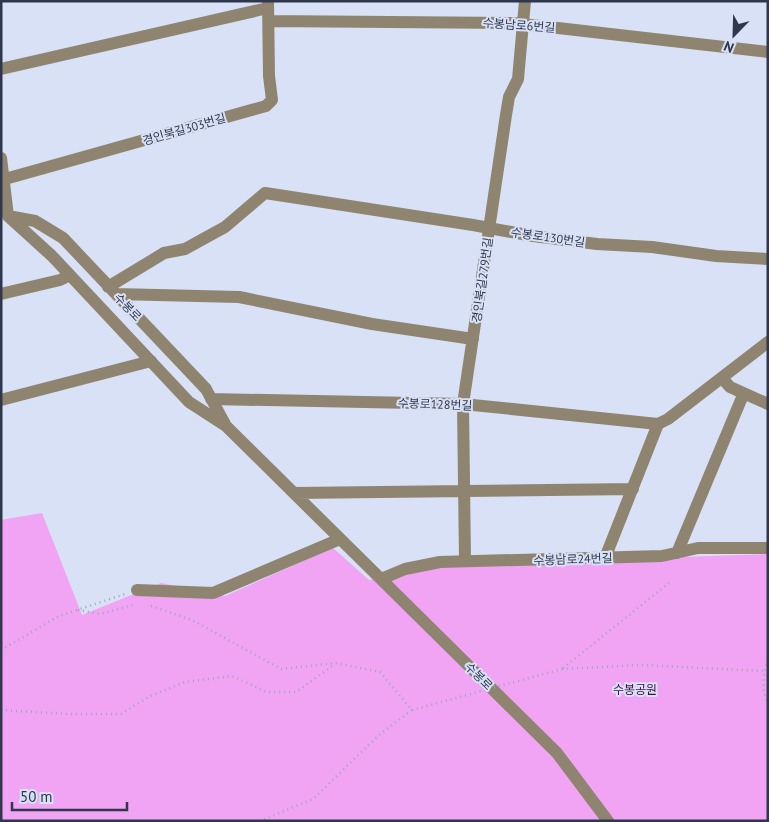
<svg xmlns="http://www.w3.org/2000/svg" width="769" height="822" font-family="'PT Sans','Noto Sans KR',sans-serif">
	<style>
		.green { fill: #f1a4f3 }
		.lines { fill: none; stroke-linecap: round; stroke-linejoin: round }
		.path { stroke: #9ea7bb; stroke-width: 2.5; stroke-dasharray: 1 4; stroke-linecap: butt }
		.minor { stroke: #8f846f; stroke-width: 12 }
		.path-bridge { stroke: #9ea7bb; stroke-width: 2.5; stroke-dasharray: 1 4; stroke-linecap: butt }
		.labels { text-anchor: middle; dominant-baseline: central; stroke-width: 4; stroke-linejoin: round; paint-order: stroke }
		.street-label { font-size: 12px; fill: #2e374b; stroke: #d8e1f6 }
		.park-label { font-size: 12px; fill: #430f46; stroke: #d8e1f6 }
	</style>
	<rect width="100%" height="100%" fill="#d8e1f6"/>
	<path class="green" d="M42 513 82 615 161 583 225 596 333 548 369 580 445 565 768 554V821H1V520Z"/>
	<g class="lines">
		<path class="path" d="M151 606 192 620 281 669 336 663 380 672 412 710 379 735 313 799 260 821
			M78 610 100 614 136 604
			M1 650 59 616 125 594
			M768 660C763 674 761 689 768 703
			M563 668 669 583
			M562 669 640 665 764 671
			M1 710 69 714H121L150 696 185 682 232 676 267 692H296L335 664"/>
		<path class="minor" d="M269 21 514 23 768 52
			M1 69 268 8
			M1 158 8 216
			M5 179 266 106 272 100 269 76 268 1
			M8 216 52 256 189 402 226 426 557 753 608 821
			M8 216 35 221 63 238 206 389 225 424
			M108 287 164 253 185 249 225 227 265 193 473 225 533 236 597 244 652 247 716 256 768 259
			M1 294 60 280 70 275
			M116 294 239 297 372 324 473 339
			M722 378 730 387 768 404
			M211 399 463 404 658 424
			M1 400 151 361
			M294 493 633 489
			M677 553 743 395
			M605 558 658 424 668 419 768 342
			M465 561 463 404 506 115 509 97 518 79 525 1
			M381 579 405 569 440 562 662 556 698 548H768
			M137 590 213 593 340 539"/>
		<path class="path-bridge" d="M412 710 562 669"/>
	</g>
	<g class="labels">
		<g class="street-label">
			<text transform="translate(519 25) rotate(4)">수봉남로6번길</text>
			<text transform="translate(184 129) rotate(-16)">경인북길303번길</text>
			<text transform="translate(548 237) rotate(8)">수봉로130번길</text>
			<text transform="translate(482 280) rotate(-82)">경인북길279번길</text>
			<text transform="translate(128 307) rotate(46)">수봉로</text>
			<text transform="translate(435 404) rotate(2)">수봉로128번길</text>
			<text transform="translate(573 559) rotate(-2)">수봉남로24번길</text>
			<text transform="translate(479 676) rotate(45)">수봉로</text>
		</g>
		<g class="park-label">
			<text x="635" y="689">수봉공원</text>
		</g>
	</g>
	<rect width="769" height="822" fill="none" stroke="#2e374b" stroke-width="5"/>
	<g transform="translate(734 35) rotate(203)" stroke="#d8e1f6" stroke-width="4" paint-order="stroke">
	<path d="M0-4L9 19L0 12L-9 19Z" fill="#2e374b"/>
	<text y="-8" font-size="14" font-weight="bold" text-anchor="middle" fill="#2e374b">N</text>
	</g>
	<path d="M12 802v8h115v-8" fill="none" stroke="#2e374b" stroke-width="2.5"/>
	<text x="20" y="802" font-size="15" fill="#2e374b" stroke="#d8e1f6" stroke-width="4" paint-order="stroke">50 m</text>
</svg>
